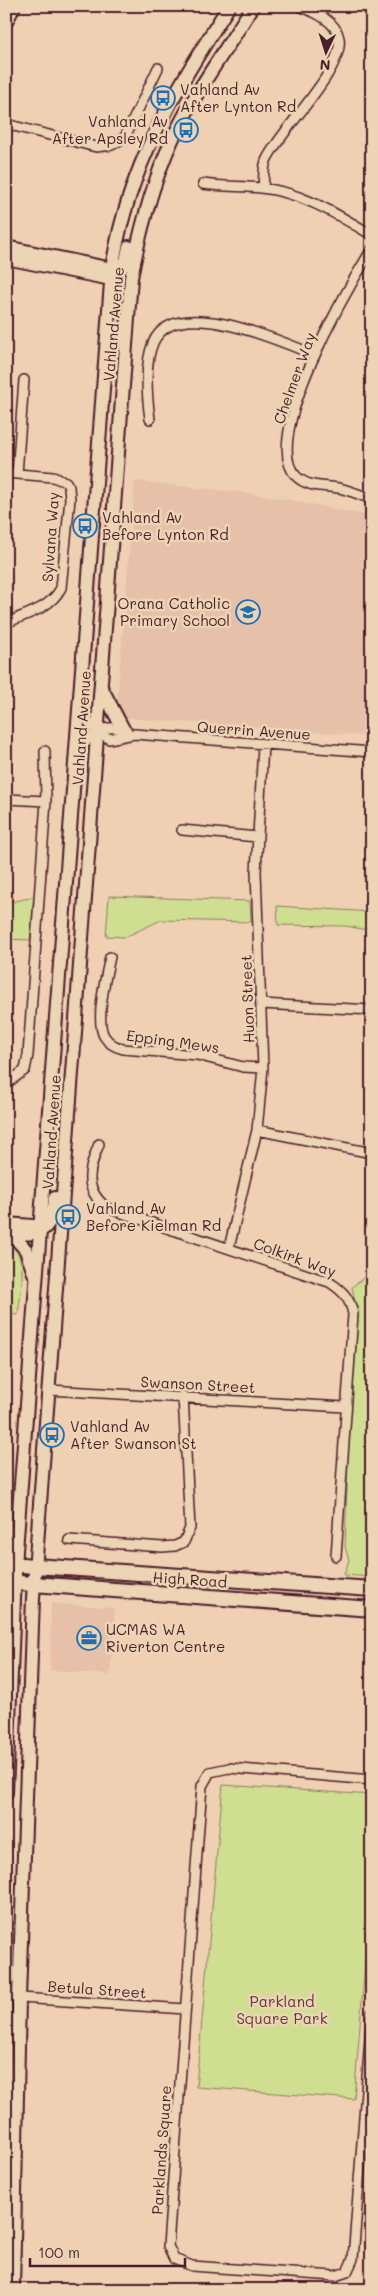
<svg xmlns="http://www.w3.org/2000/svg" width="378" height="2296" font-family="Mali,sans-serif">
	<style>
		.built { fill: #e6c0a8 }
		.green { fill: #d0de91; stroke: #8d7e5e }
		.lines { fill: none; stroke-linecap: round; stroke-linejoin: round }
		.stream { stroke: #668393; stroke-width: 3 }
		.street-casing { stroke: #4a1f2b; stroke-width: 12 }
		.secondary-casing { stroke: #4a1f2b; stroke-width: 16 }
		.primary-casing { stroke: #4a1f2b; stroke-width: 18 }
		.street { stroke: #ecd4b4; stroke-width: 9 }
		.secondary { stroke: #ecd4b4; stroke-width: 12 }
		.primary { stroke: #ecd4b4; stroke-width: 14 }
		.labels { text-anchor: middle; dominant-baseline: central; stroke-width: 5; stroke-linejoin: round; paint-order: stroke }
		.poi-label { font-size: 15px; fill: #4a1f2b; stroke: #ecd4b4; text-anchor: start }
		.street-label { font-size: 15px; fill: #4a1f2b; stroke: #ecd4b4 }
		.park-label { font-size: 15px; fill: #5e3c3a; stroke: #ecd4b4 }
	</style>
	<rect width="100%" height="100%" fill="#efd0b3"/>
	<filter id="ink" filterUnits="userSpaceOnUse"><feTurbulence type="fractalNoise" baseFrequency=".02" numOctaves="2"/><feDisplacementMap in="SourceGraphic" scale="10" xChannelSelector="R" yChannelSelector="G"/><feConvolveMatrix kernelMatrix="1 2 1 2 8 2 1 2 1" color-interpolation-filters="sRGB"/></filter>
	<g filter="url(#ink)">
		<path class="built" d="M135 481 264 495 366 515 372 521V736L127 718 117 702Z
			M51 1603 115 1608 110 1675 50 1670Z"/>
		<path class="green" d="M109 896 250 901 251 922 161 920 125 937 106 936Z
			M34 897 30 940 6 939V903Z
			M277 906 372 912V931L346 926 278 925Z
			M6 1243C31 1253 20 1294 18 1315L6 1314Z
			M372 1271V1577L344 1575 349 1560 345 1547 348 1458 358 1316 352 1287Z
			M223 1785 372 1795V1877L354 2099 196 2087Z"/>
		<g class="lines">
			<path class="stream" d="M372 1638V1650"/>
			<g class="street-casing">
				<path id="street" d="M6 124 96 147 112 145 125 137 158 68
					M203 184C223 187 242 186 261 188 302 192 338 215 372 235
					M263 188C264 180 263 169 266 161 279 131 345 70 339 38 336 20 314 12 299 6
					M372 249C349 286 259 439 296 476 309 489 327 485 343 489 353 492 363 495 372 500
					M150 419C147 397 144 364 153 343 174 293 280 341 315 355
					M6 473 53 477 66 482 69 487 70 499 61 588C50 609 26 614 6 623
					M17 474 24 380
					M80 708 90 724 109 739 134 734 372 752
					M77 754C89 735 104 721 127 731
					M6 799 46 801
					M182 830 257 837
					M110 957C106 975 95 1020 104 1036 109 1044 115 1047 123 1049L197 1055 243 1067 263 1068
					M261 1004 372 1010
					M6 1084 25 1070 28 1055 46 801 45 751
					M257 1130 372 1153
					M99 1144C89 1170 82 1188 107 1208L329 1282C342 1290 350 1298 353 1314L336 1556
					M229 1248 257 1130 263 1068 256 872 263 745
					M49 1390 345 1407
					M69 1540 162 1547 175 1546 184 1542 190 1528 183 1396
					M372 1780 229 1768 210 1772 202 1786 168 2246 174 2259 192 2266 335 2276 347 2272 353 2259 372 2013
					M6 1997 185 2009"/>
			</g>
			<g class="secondary-casing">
				<path id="secondary" d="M6 22 14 6
					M6 247 112 269
					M6 258 111 279
					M111 279 126 261 129 247
					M101 687 123 729
					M6 1224 33 1226
					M6 1232C37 1237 53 1233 55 1198
					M10 1232 26 1250 34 1273
					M6 1793 16 1551 112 269C128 165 174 93 229 6
					M13 2290 19 1998 33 1598 131 278C140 230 152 184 172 140 194 93 226 50 253 6"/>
			</g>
			<g class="primary-casing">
				<path id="primary" d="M6 1564 372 1589
					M6 1582 372 1609"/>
			</g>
			<use href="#street" class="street"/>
			<use href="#secondary" class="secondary"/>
			<use href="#primary" class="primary"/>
		</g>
	</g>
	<defs>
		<g id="bus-ring" transform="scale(1.25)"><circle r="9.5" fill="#ecd4b4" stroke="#1f6fb2" stroke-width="1.5"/><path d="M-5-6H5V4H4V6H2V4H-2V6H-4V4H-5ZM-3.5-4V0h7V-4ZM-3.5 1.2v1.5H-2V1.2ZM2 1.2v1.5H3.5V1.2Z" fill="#1f6fb2"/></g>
		<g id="school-ring" transform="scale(1.25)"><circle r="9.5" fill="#ecd4b4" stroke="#1f6fb2" stroke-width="1.5"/><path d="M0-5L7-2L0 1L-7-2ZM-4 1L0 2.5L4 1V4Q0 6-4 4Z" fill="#1f6fb2"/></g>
		<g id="office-ring" transform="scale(1.25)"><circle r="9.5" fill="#ecd4b4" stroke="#1f6fb2" stroke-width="1.5"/><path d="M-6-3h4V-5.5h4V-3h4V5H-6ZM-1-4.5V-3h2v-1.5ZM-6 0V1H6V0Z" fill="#1f6fb2"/></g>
	</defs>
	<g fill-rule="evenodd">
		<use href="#bus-ring" x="163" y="98"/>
		<use href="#bus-ring" x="186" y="130"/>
		<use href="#bus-ring" x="85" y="526"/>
		<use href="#school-ring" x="248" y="612"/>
		<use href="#bus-ring" x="68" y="1217"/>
		<use href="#bus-ring" x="52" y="1435"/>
		<use href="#office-ring" x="89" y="1638"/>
	</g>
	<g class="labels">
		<g class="poi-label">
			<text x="180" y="89">Vahland Av<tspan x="180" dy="17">After Lynton Rd</tspan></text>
			<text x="168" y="121" text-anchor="end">Vahland Av<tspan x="168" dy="17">After Apsley Rd</tspan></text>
			<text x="102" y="517">Vahland Av<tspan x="102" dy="17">Before Lynton Rd</tspan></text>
			<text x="230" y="603" text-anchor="end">Orana Catholic<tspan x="230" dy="17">Primary School</tspan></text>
			<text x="86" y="1208">Vahland Av<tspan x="86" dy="17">Before Kielman Rd</tspan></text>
			<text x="70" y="1426">Vahland Av<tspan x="70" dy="17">After Swanson St</tspan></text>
			<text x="106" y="1629">UCMAS WA<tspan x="106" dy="17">Riverton Centre</tspan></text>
		</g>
		<g class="street-label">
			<text transform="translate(113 324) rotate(-85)">Vahland Avenue</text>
			<text transform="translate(294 378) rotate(-70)">Chelmer Way</text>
			<text transform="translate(50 537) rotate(-86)">Sylvana Way</text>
			<text transform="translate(81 728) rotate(-86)">Vahland Avenue</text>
			<text transform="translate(254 730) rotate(4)">Querrin Avenue</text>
			<text transform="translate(247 999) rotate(-92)">Huon Street</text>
			<text transform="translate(173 1041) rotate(8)">Epping Mews</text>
			<text transform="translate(51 1132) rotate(-86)">Vahland Avenue</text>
			<text transform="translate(295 1257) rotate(20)">Colkirk Way</text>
			<text transform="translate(198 1384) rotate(3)">Swanson Street</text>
			<text transform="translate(190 1579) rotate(4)">High Road</text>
			<text transform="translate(97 1989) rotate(4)">Betula Street</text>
			<text transform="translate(161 2150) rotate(-86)">Parklands Square</text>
		</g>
		<g class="park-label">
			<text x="282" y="2001">Parkland<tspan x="282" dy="17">Square Park</tspan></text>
		</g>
	</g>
	<rect width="378" height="2296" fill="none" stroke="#ecd4b4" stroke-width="25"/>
	<rect x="12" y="12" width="353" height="2271" fill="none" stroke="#4a1f2b" stroke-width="2" filter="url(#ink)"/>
	<g transform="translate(326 52) rotate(184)" stroke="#ecd4b4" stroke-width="4" paint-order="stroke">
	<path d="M0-4L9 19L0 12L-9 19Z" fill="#4a1f2b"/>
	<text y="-8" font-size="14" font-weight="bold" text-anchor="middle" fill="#4a1f2b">N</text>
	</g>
	<path d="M30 2258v8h155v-8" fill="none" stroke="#4a1f2b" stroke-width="2.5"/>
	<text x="38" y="2258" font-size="15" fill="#4a1f2b" stroke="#ecd4b4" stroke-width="4" paint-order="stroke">100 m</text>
</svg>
